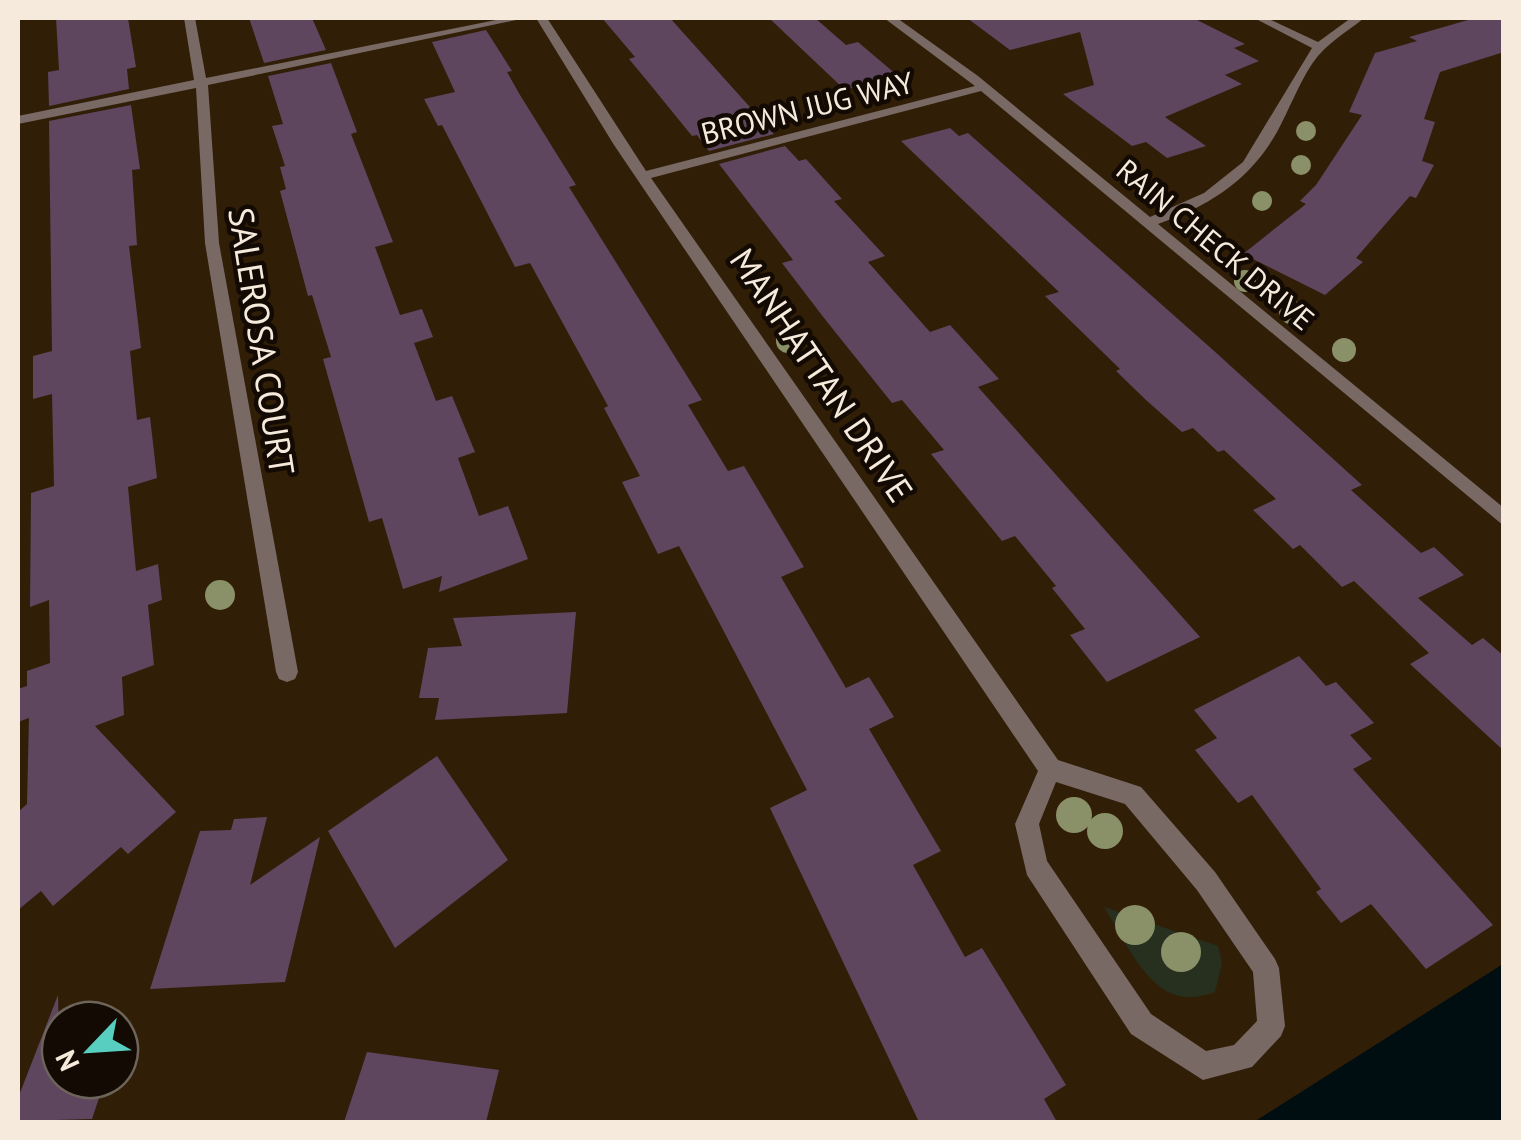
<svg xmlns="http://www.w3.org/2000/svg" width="1521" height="1140" font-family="'PT Sans',sans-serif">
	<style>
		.green { fill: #27301f }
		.water { fill: #000d11 }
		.building { fill: #5e465e }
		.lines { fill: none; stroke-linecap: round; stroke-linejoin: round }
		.street { fill: #796964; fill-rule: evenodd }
		.tree { fill: #8a9168 }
		.labels { text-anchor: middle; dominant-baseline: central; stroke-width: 9; stroke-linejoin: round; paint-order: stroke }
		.far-street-label { font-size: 30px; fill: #f6eadc; stroke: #120a03 }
		.street-label { font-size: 35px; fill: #f6eadc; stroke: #120a03 }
	</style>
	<rect width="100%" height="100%" fill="#301e07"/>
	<path class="green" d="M1104 907 1218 946 1222 963 1215 992C1154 1016 1132 950 1104 907Z"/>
	<path class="water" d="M1503 964V1122H1254Z"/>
	<path class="building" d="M56 18H128L136 67 127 69 129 89 49 106 48 72 59 70Z
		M249 18H312L326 50 264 63Z
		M602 18H670L774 134 709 151 697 135 692 136 653 88 629 59 635 57Z
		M769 18H815L846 45 858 42 898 76 845 90Z
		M967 18H1193L1245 44 1234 48 1259 61 1225 75 1242 84 1165 117 1206 146 1167 158 1146 142 1132 146 1063 94 1094 85 1080 32 1010 50Z
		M1475 18H1504V52L1440 72 1424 119 1435 122 1422 161 1434 165 1416 198 1410 196 1356 258 1363 262 1325 295 1243 254 1306 204 1300 201 1316 185 1362 115 1349 112 1375 53 1417 41 1409 37Z
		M486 30 512 71 507 72 520 95 576 185 569 187 702 400 688 405 728 471 744 466 804 567 781 577 846 688 869 677 894 717 869 729 941 851 913 865 965 957 982 948 1066 1085 1044 1099 1057 1122H919L770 808 807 790 679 546 658 554 622 482 640 476 604 408 608 406 530 263 515 267 442 125 438 126 424 99 455 92 432 42Z
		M331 63 357 132 351 134 393 242 375 247 400 315 422 309 433 337 414 343 436 401 452 396 475 452 458 458 479 516 508 506 528 559 439 592 442 576 403 589 382 518 369 522 323 359 331 357 312 295 308 296 280 191 286 189 280 167 285 166 272 126 283 124 268 76Z
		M131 105 140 169 132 170 137 245 129 246 141 348 130 351 137 420 150 417 157 478 128 487 136 571 158 564 162 600 148 605 154 665 122 677 124 715 95 726 176 812 128 854 121 847 53 906 41 891 18 910V812L27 804 29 718 18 722V689L27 686V671L50 663 49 600 30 607 31 493 54 486 52 394 33 399V356L52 351 49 121Z
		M950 128 959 136 968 133 1213 350 1362 485 1351 490 1421 553 1434 547 1464 575 1418 598 1472 645 1483 638 1504 656V751L1410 664 1429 653 1354 581 1342 587 1300 545 1293 549 1253 510 1276 499 1224 450 1218 452 1193 428 1182 432 1146 400 1116 371 1120 369 1045 296 1059 292 901 141Z
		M785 146 799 161 806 159 842 199 834 201 885 256 868 262 930 332 950 325 999 379 978 387 1200 637 1107 682 1070 635 1085 629 1052 588 1056 586 1015 536 1002 541 931 454 944 450 902 400 892 403 824 318 782 263 793 260 719 164Z
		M576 612 567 713 435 720 439 698H419L428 648 462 646 453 618Z
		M1299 656 1326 686 1336 682 1374 723 1350 735 1372 759 1353 769 1493 925 1426 969 1371 904 1341 923 1316 892 1321 889 1252 795 1238 803 1195 750 1217 738 1194 710Z
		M437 756 508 860 395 948 328 831Z
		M267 817 250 885 320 837 285 982 150 989 200 831 231 830 234 819Z
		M58 995 60 1080H105L92 1119 18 1121V1098Z
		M367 1052 499 1070 486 1122H344Z"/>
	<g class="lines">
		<path class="street" d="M184 18H195L206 78 506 18H526L208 85 219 243 298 672 295 679 287 682 279 679 276 672 205 243 196 88 18 124V116L194 80Z
			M536 18H547L646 171 975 86 884 18H897L978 76 1150 217 1204 193 1243 162 1312 48 1254 18H1267L1318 42 1351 18H1364C1346 33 1326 43 1312 64 1298 85 1289 110 1277 132 1250 180 1209 206 1158 224L1504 508V526L981 91 651 178 1058 760 1141 787 1215 872 1275 959 1279 968 1285 1026 1281 1036 1252 1067 1203 1080 1131 1034 1027 875 1015 824 1038 771 614 145ZM1056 782 1125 804 1197 890 1253 972 1257 1021 1234 1045 1206 1051 1151 1014 1047 861 1039 824Z"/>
	</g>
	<g class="tree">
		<circle cx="1306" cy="131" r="10"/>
		<circle cx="1301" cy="165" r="10"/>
		<circle cx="1262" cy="201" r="10"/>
		<circle cx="1245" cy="281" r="11"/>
		<circle cx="1291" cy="312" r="12"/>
		<circle cx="788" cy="341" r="12"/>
		<circle cx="1344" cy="350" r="12"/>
		<circle cx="220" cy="595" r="15"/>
		<circle cx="1074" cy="815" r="18"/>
		<circle cx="1105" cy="831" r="18"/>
		<circle cx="1135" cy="925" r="20"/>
		<circle cx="1181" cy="952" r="20"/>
	</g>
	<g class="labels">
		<g class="far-street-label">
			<text transform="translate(807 107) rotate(-14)">BROWN JUG WAY</text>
			<text transform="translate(1216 244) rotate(40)">RAIN CHECK DRIVE</text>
		</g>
		<g class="street-label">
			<text transform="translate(262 341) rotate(81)">SALEROSA COURT</text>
			<text transform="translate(822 375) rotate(56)">MANHATTAN DRIVE</text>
		</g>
	</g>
	<rect width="1521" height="1140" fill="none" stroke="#f6eadc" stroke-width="40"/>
	<g transform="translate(90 1050) rotate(245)"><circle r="48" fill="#120a03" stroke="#6d645a" stroke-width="2.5"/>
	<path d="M0-8L18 38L0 25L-18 38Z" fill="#58cec1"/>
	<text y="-15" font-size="28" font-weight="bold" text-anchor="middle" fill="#f6eadc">N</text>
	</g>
</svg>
